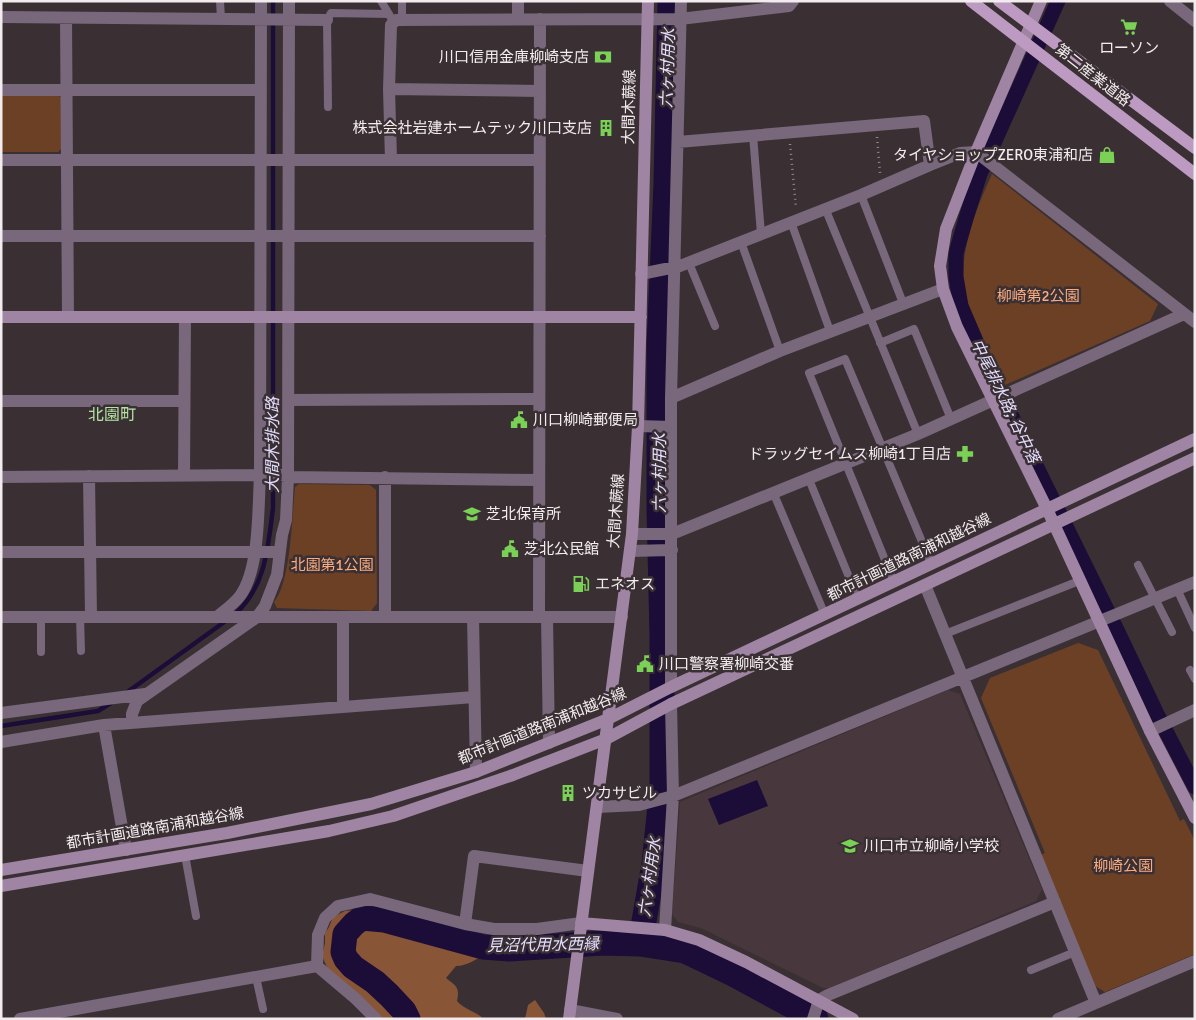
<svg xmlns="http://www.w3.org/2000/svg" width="1196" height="1020" font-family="Signika,'Noto Sans JP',sans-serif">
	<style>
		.built { fill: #48383e }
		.green { fill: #6c4025 }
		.forest { fill: #885537 }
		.water { fill: #1b0c38 }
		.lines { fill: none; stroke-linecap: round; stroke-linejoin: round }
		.stream { stroke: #1b0c38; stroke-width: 4.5 }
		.canal { stroke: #1b0c38; stroke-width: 15 }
		.river { stroke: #1b0c38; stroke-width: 25 }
		.path { stroke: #91888b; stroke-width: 2.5; stroke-dasharray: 1 4; stroke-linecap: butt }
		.lane { stroke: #79677b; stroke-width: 8 }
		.street { stroke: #79677b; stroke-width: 12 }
		.secondary { stroke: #9f84a3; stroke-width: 12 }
		.primary { stroke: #bd9ac1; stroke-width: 12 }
		.labels { text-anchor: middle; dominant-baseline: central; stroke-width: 5; stroke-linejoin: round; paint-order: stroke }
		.poi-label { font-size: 15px; fill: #f3ecef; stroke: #3a3034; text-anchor: start }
		.street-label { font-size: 15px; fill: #f3ecef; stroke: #3a3034 }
		.park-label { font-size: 15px; fill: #faab7f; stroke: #3a3034 }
		.water-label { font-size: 16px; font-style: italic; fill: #e4deff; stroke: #3a3034 }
		.neighbourhood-label { font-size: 16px; fill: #b2e1a1; stroke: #3a3034 }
	</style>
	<rect width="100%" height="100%" fill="#3a3034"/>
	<path class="built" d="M948 690 960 694 1042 889 1036 901 830 988H823L701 928 678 922 672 914 680 802Z"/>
	<path class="green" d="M1 95H57L62 98 61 149 58 152H1Z
		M992 174 1158 304 1150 321 1005 385C991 357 964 309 963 278 963 241 977 207 992 174Z
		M299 484 370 485 376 490 377 603 371 611 277 608 274 602C291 582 292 515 295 487Z
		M1078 643 1098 650 1180 821 1184 819 1195 841V954L1105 992 1095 986 1041 855 1045 853 981 698 990 678Z"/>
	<path class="forest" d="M368 909 401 919 450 930 471 939 481 940 486 944 487 954C475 959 468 966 456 966L446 978C456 986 460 987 457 1001 465 1010 475 1011 484 1019H383L327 967 322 956 325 943V933L329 927 333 917 345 911Z
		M535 1000 544 1013 546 1019H525L528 1005Z"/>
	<path class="water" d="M757 780 768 806 719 825 708 799Z"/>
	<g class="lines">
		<path class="stream" d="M235 614C266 587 268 546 273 508V1
			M126 693 227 620
			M1 726 98 711 111 703"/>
		<path class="canal" d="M1058 1 980 174 967 215 956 253V277L961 306 985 362 1119 634 1157 714 1195 787"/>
		<path class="river" d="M640 944 654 864 662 786V635L659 509V346L666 184 670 1
			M408 1019 404 1011 389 995 375 982 353 967 346 959 343 952 345 934 354 924 362 918 384 920 483 947 509 949 603 943 640 944 685 951 733 974 816 1019"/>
		<path class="path" d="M877 137 880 173
			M790 144 796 208"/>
		<path class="lane" d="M220 1 221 19
			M381 1 389 14
			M402 1V20
			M328 107 327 20 331 13 389 14 393 22
			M753 135 761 234
			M861 195 903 303
			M825 208 918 434
			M791 222 830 331
			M741 242 780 351
			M689 263 715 326
			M880 343 914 329 951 419
			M808 477 858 599
			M773 492 825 615
			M1138 565 1172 632
			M894 582 809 373 845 359 931 563
			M1177 589 1195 628
			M80 616 81 651
			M41 617V652
			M945 634 1079 581
			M1190 670 1195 679
			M185 855 196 916
			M1031 970 1075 952
			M256 977 263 1009"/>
		<path class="street" d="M1170 1 1195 21
			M1 17 327 20
			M66 18 68 317
			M518 19V1
			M389 89 540 91
			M1 90H261
			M678 142 924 121 930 165
			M1 160H540
			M391 160 389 89 391 25 396 20 680 19 789 6 793 1
			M1 236H540
			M641 274 680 266 861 195 930 165 960 153 976 152 1195 322
			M671 398 780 351 943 289
			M288 400 539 399
			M1 401H184
			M638 426 671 427
			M89 476 91 616
			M184 476 185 317
			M1 477 260 475H282L288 477 539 480
			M385 477V617
			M632 534H672L918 434 1184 314
			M630 551 672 550
			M1 552H280
			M925 585 1096 1003
			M1 617H622
			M217 617C224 611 234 604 240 596 260 569 258 508 260 475L261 1
			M473 617 476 772
			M539 617 540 19
			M547 617 549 743
			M671 687V398L681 1
			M343 706V617
			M1 713 145 694
			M132 723V714L137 701 257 617 265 606 277 575 282 535 286 520 288 477 289 1
			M104 725 126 850
			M1150 731 1195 710
			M1 742 104 725 474 697
			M597 807 639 805 673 796 671 704
			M465 924 474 856 588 871
			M665 930 673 796 1195 582
			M570 1010 617 1019
			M20 1019 317 966
			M376 1019 356 999 317 966 318 935 325 918 338 906 370 899 465 924 494 929H537L581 923
			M813 1019 819 1000 828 995 1055 902
			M1058 1019 1195 961"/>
		<path class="secondary" d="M1041 1 976 152 946 229 940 266 943 289 957 327 1047 509 1150 731 1195 818
			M1 317H641
			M1 870 227 833 371 804 476 772 608 719 671 687 1195 439
			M1 886 329 831 393 816 513 775 606 739 671 704 1195 458
			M581 923 665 930 699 940 746 962 853 1019
			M569 1019 632 534 638 426 648 1"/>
		<path class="primary" d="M971 1 1195 174
			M999 1 1195 148"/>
	</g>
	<defs>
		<g id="supermarket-bare" transform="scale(1.35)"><path d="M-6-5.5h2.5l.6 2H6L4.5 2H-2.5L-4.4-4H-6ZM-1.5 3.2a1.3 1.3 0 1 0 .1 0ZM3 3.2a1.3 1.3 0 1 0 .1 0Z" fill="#7ad156" stroke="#3a3034" stroke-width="2.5" paint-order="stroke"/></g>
		<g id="bank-bare" transform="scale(1.35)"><path d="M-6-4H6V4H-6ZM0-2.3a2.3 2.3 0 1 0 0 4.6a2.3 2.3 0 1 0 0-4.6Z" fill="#7ad156" stroke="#3a3034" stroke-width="2.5" paint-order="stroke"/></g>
		<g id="building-bare" transform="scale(1.35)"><path d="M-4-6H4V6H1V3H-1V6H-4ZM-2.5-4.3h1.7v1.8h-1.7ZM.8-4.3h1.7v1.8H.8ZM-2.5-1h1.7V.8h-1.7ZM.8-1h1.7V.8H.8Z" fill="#7ad156" stroke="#3a3034" stroke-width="2.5" paint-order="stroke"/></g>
		<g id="shop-bare" transform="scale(1.35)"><path d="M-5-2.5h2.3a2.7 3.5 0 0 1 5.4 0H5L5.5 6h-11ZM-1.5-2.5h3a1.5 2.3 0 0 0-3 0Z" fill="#7ad156" stroke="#3a3034" stroke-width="2.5" paint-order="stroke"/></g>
		<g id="civic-bare" transform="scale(1.35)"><path d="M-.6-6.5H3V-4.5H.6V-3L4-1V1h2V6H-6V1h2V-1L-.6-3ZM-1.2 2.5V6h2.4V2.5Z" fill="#7ad156" stroke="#3a3034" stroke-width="2.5" paint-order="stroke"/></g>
		<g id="pharmacy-bare" transform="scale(1.35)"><path d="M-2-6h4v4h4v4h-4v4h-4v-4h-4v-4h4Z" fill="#7ad156" stroke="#3a3034" stroke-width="2.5" paint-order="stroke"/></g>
		<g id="school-bare" transform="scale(1.35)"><path d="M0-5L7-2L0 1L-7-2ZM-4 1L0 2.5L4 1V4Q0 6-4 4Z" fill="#7ad156" stroke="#3a3034" stroke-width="2.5" paint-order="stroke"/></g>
		<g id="fuel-bare" transform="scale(1.35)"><path d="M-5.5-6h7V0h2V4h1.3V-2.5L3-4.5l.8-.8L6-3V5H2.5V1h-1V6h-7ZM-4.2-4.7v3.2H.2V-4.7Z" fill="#7ad156" stroke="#3a3034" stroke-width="2.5" paint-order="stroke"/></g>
	</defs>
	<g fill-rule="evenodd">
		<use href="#supermarket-bare" x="1129" y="27"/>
		<use href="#bank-bare" x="603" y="57"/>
		<use href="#building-bare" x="606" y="128"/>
		<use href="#shop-bare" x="1107" y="155"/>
		<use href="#civic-bare" x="519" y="420"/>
		<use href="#pharmacy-bare" x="965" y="454"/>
		<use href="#school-bare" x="472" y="514"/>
		<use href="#civic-bare" x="510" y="549"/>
		<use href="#fuel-bare" x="581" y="584"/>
		<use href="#civic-bare" x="645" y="664"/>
		<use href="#building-bare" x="568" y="793"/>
		<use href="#school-bare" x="850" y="846"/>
	</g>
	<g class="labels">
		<g class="poi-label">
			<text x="1129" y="48" text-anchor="middle">ローソン</text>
			<text x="589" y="57" text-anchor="end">川口信用金庫柳崎支店</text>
			<text x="592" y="128" text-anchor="end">株式会社岩建ホームテック川口支店</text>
			<text x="1093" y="155" text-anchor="end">タイヤショップZERO東浦和店</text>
			<text x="533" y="420">川口柳崎郵便局</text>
			<text x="951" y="454" text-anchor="end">ドラッグセイムス柳崎1丁目店</text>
			<text x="486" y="514">芝北保育所</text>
			<text x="524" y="549">芝北公民館</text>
			<text x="595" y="584">エネオス</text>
			<text x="659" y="664">川口警察署柳崎交番</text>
			<text x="582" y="793">ツカサビル</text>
			<text x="864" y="846">川口市立柳崎小学校</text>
		</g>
		<g class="street-label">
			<text transform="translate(1093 75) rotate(38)">第二産業道路</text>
			<text transform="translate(629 107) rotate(-89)">大間木蕨線</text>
			<text transform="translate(616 511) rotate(-86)">大間木蕨線</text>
			<text transform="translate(909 557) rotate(-26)">都市計画道路南浦和越谷線</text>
			<text transform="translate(542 726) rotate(-22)">都市計画道路南浦和越谷線</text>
			<text transform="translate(155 828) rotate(-10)">都市計画道路南浦和越谷線</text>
		</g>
		<g class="park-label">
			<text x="1038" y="296">柳崎第2公園</text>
			<text x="332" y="565">北園第1公園</text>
			<text x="1123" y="866">柳崎公園</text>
		</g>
		<g class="water-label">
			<text transform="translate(668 68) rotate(-88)">六ヶ村用水</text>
			<text transform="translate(1005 401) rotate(64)">中尾排水路; 谷中落</text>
			<text transform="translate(273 445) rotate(-90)">大間木排水路</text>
			<text transform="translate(660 473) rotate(-90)">六ヶ村用水</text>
			<text transform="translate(650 877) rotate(-82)">六ヶ村用水</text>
			<text transform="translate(543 945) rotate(-1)">見沼代用水西縁</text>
		</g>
		<g class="neighbourhood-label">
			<text x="112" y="415">北園町</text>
		</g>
	</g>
	<rect width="1196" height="1020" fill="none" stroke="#f3ecef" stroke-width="5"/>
</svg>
